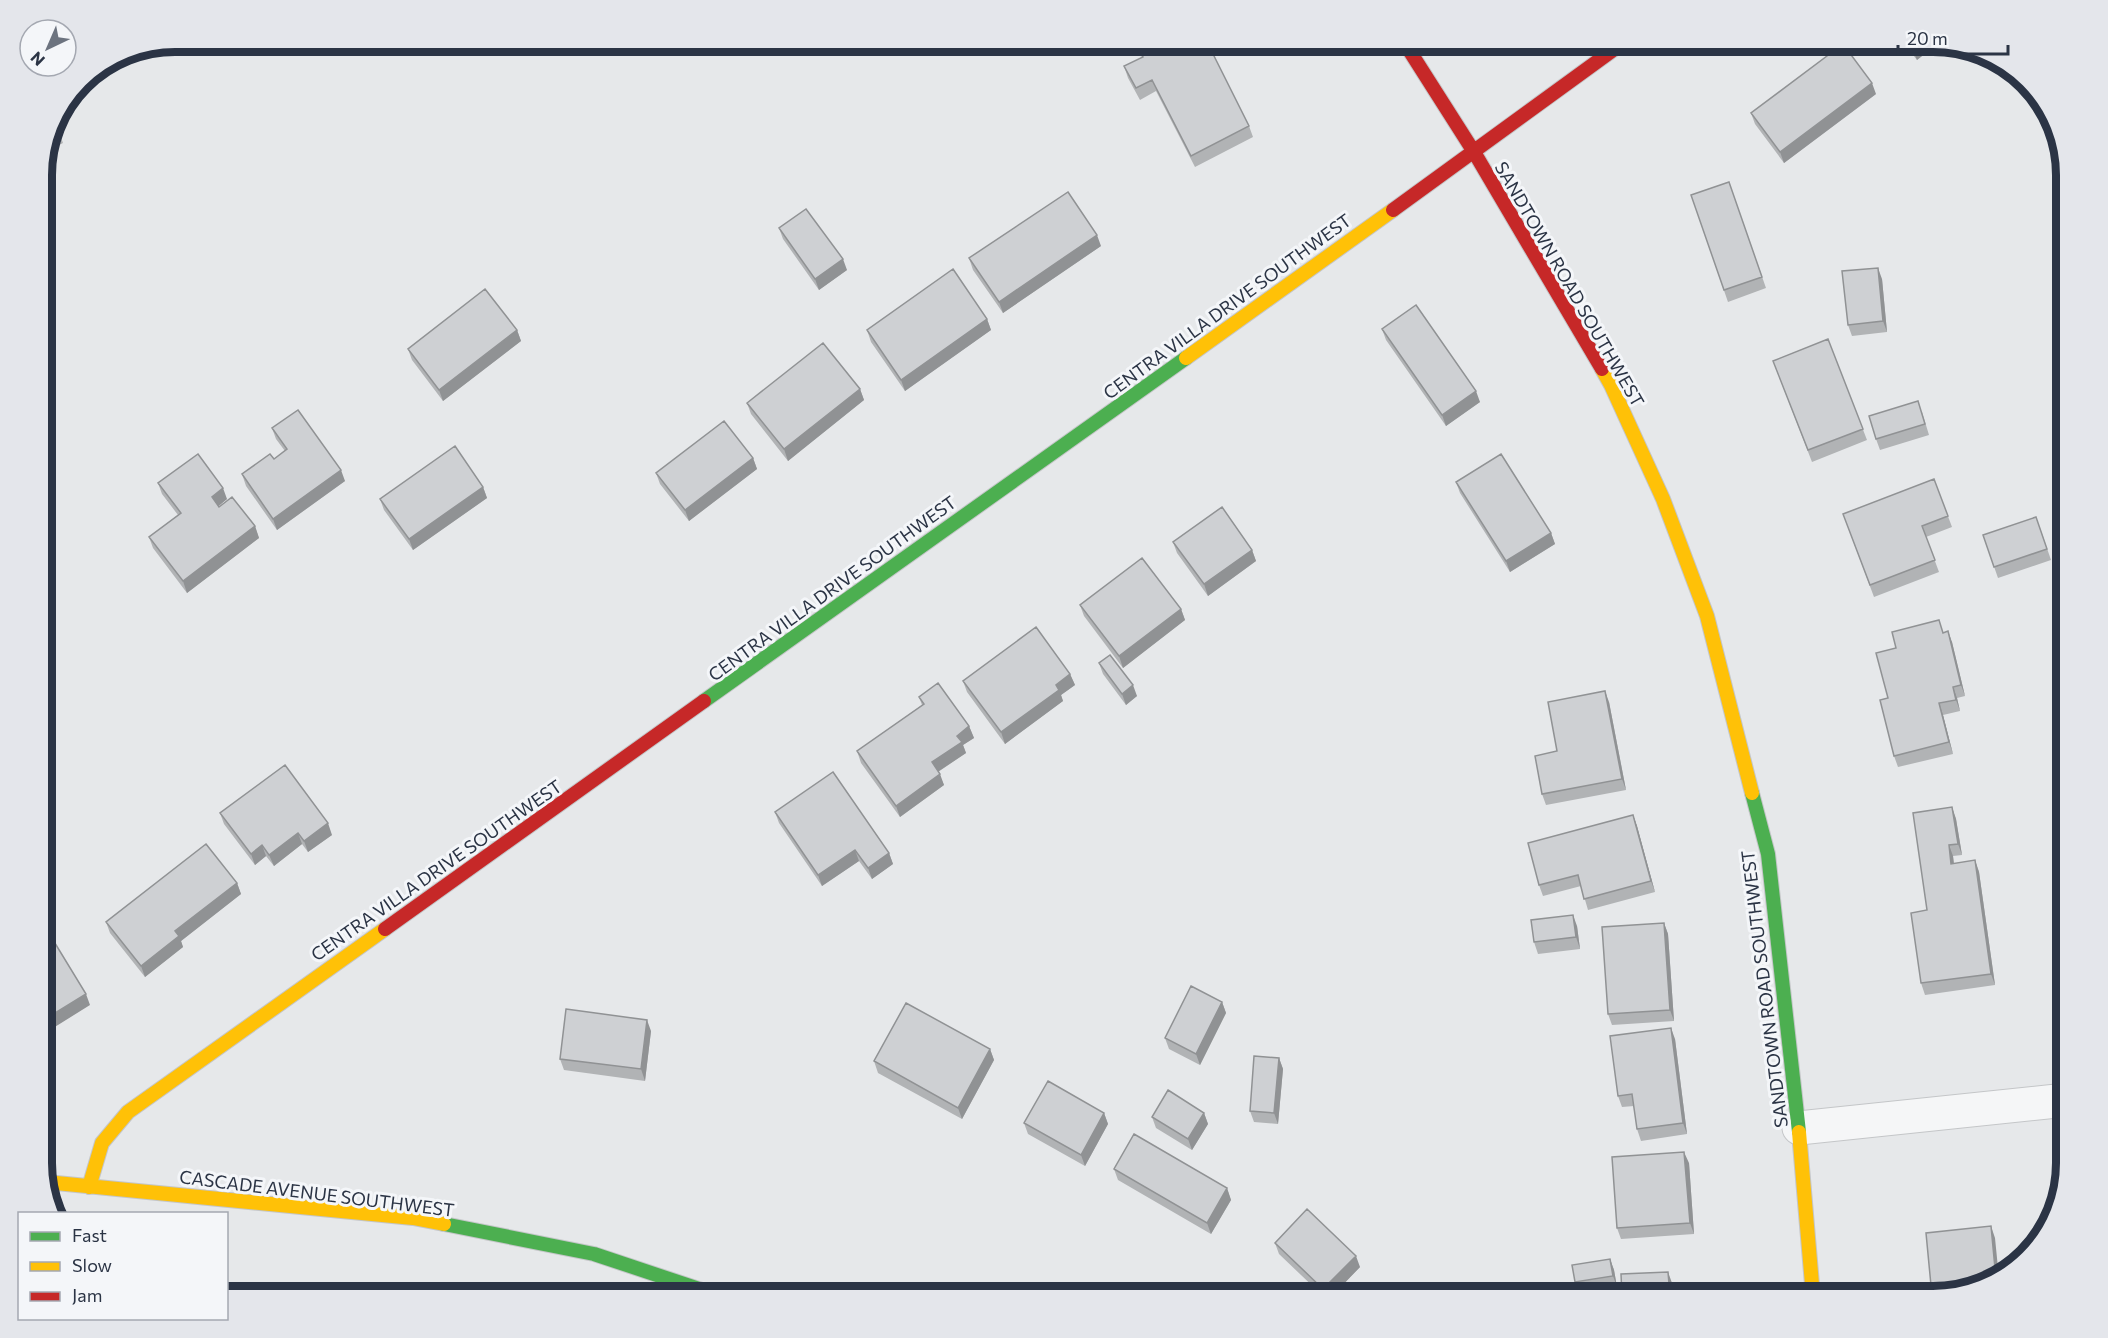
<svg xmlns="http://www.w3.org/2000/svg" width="2108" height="1338" font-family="Commissioner,sans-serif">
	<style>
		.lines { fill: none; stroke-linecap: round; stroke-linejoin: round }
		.street-casing { stroke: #c4c6c8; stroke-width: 35 }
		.fast-casing { stroke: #c4c6c8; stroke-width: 16 }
		.slow-casing { stroke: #c4c6c8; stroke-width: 16 }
		.jam-casing { stroke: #c4c6c8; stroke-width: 16 }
		.street { stroke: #f5f6f7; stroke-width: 33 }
		.fast { stroke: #4caf50; stroke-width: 14 }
		.slow { stroke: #ffc107; stroke-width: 14 }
		.jam { stroke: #c62828; stroke-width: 14 }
		.wall { fill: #b1b3b5 }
		.shaded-wall { fill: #909294 }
		.building { fill: #ced0d3; stroke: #909294; stroke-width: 1.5 }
		.labels { text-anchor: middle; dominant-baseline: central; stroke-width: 6; stroke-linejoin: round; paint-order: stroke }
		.street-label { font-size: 18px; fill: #2b3445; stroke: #f4f6f9 }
		.rim { fill: none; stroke: #2b3445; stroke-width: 8 }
	</style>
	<rect width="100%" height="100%" fill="#e6e8ea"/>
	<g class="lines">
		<g class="street-casing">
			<path id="street" d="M1799 1128 2066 1100"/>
		</g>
		<g class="fast-casing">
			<path id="fast" d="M704 701 1186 358
				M1752 793 1768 854 1799 1132
				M444 1224 594 1254 720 1296"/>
		</g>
		<g class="slow-casing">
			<path id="slow" d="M1186 358 1393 210
				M1602 369 1611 385 1663 499 1707 616 1752 793
				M1799 1132 1813 1296
				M46 1182 413 1218 444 1224
				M89 1187 102 1143 128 1112 385 929"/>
		</g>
		<g class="jam-casing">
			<path id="jam" d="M1404 42 1474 152 1602 369
				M1393 210 1624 42
				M385 929 704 701"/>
		</g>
		<use href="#street" class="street"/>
		<use href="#fast" class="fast"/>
		<use href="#slow" class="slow"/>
		<use href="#jam" class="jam"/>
	</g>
	<path class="wall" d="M1903 42H1932L1917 60Z
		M1136 43 1249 126 1253 137 1195 167 1156 91 1140 100 1128 78 1124 66 1142 58Z
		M1876 94 1784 163 1755 124 1751 113Z
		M52 124 59 132 63 143 46 152Z
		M1729 182 1766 288 1728 302 1691 195Z
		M779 228 847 270 819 290 783 239Z
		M1101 246 1003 313 973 270 969 258Z
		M1882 279 1887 332 1852 336 1848 325Z
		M987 319 991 330 905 391 871 342 867 330Z
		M1382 329 1480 402 1446 426 1386 340Z
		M517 330 521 341 443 401 412 360 408 349Z
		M1828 339 1867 440 1812 462 1773 361Z
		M860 389 864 400 788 461 751 414 747 403Z
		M1922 412 1929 435 1880 450 1876 439Z
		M272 428 345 481 277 530 246 486 242 474 274 459 285 451 276 439Z
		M753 458 757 469 689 521 660 484 656 473Z
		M1934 479 1952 527 1926 537 1939 572 1874 597 1843 514Z
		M1456 482 1551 533 1555 544 1510 572 1460 493Z
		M158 483 227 499 219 506 255 526 259 538 187 593 153 548 149 537 178 515 162 494Z
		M483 487 487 498 413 550 384 510 380 499Z
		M2040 528 2051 560 1998 578 1983 535Z
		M1173 542 1252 550 1256 561 1208 596 1177 553Z
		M1080 605 1181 609 1185 620 1123 668 1084 616Z
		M1944 632 1952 642 1965 696 1957 698 1960 711 1943 715 1953 754 1898 767 1894 756 1888 698 1896 648Z
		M1099 663 1137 696 1126 705 1103 674Z
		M1070 674 1075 685 1061 695 1063 701 1005 744 967 692 963 681Z
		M919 697 969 726 974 738 963 745 966 753 938 772 944 785 900 817 861 763 857 751 922 705Z
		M1609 702 1626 790 1546 805 1542 794Z
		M1952 807 1956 819 1962 855 1953 856 1954 864 1975 860 1979 872 1995 985 1925 995 1921 983Z
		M775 812 889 853 893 864 872 879 859 861 822 886 779 823Z
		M220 813 332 835 308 852 302 844 274 866 266 856 255 865 224 824Z
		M1633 815 1637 826 1655 892 1588 910 1581 886 1543 896 1539 885Z
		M237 883 241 894 181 941 183 947 145 977 110 933 106 922Z
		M1664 923 1668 934 1674 1021 1612 1025 1608 1014Z
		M1577 926 1580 949 1538 954 1534 942Z
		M1222 1002 1226 1013 1200 1065 1169 1049 1165 1038Z
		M651 1031 645 1081 564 1070 560 1059Z
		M1675 1039 1687 1134 1641 1141 1637 1129 1634 1106 1622 1107 1618 1096Z
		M990 1049 994 1060 962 1119 878 1073 874 1061Z
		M1279 1058 1283 1069 1278 1124 1254 1122 1250 1111Z
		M1104 1113 1108 1124 1085 1166 1028 1134 1024 1123Z
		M1204 1113 1208 1124 1192 1150 1156 1128 1152 1117Z
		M1689 1163 1694 1234 1621 1239 1617 1228Z
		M1114 1169 1227 1188 1231 1200 1211 1234 1118 1180Z
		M1275 1243 1360 1267 1332 1296H1323L1279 1254Z
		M1610 1259 1614 1270 1617 1287 1579 1294 1575 1282Z"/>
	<path class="shaded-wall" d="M1921 42H1932L1938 44 1917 60 1912 48Z
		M1872 83 1876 94 1784 163 1780 152Z
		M1097 235 1101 246 1003 313 999 302Z
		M843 259 847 270 819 290 815 279Z
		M1878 268 1882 279 1887 332 1883 321Z
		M987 319 991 330 905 391 901 380Z
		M517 330 521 341 443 401 439 390Z
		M860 389 864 400 788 461 784 449Z
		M1476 391 1480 402 1446 426 1442 415Z
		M753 458 757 469 689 521 685 510Z
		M341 470 345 481 277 530 273 519Z
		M483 487 487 498 413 550 409 539Z
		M223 488 227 499 216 508 212 497Z
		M255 526 259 538 187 593 183 581Z
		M1551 533 1555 544 1510 572 1506 561Z
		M1252 550 1256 561 1208 596 1204 584Z
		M1181 609 1185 620 1123 668 1119 656Z
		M1948 631 1952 642 1965 696 1961 685Z
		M1070 674 1075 685 1061 695 1063 701 1005 744 1001 732 1056 685Z
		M1133 685 1137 696 1126 705 1122 694Z
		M1953 687 1957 698 1960 711 1956 700Z
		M1605 691 1609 702 1626 790 1622 779Z
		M1939 703 1943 715 1953 754 1949 742Z
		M969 726 974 738 963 745 966 753 936 773 932 762 957 736Z
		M940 774 944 785 900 817 896 806Z
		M1952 807 1956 819 1962 855 1958 844Z
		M1633 815 1637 826 1655 892 1651 881Z
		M328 823 332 835 308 852 304 841Z
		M298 833 302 844 274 866 269 855Z
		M262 845 266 856 255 865 251 854Z
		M1949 845 1953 856 1955 875 1951 864Z
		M855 850 859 861 822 886 818 875Z
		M889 853 893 864 872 879 868 868Z
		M1975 860 1979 872 1995 985 1991 974Z
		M237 883 241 894 181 941 183 947 145 977 141 966 175 931Z
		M1573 915 1577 926 1580 949 1576 937Z
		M1664 923 1668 934 1674 1021 1670 1010Z
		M86 994 90 1005 42 1035V1021Z
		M1222 1002 1226 1013 1200 1065 1196 1054Z
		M647 1020 651 1031 645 1081 641 1069Z
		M1671 1028 1675 1039 1687 1134 1683 1123Z
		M990 1049 994 1060 962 1119 958 1108Z
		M1279 1058 1283 1069 1278 1124 1274 1113Z
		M1104 1113 1108 1124 1085 1166 1081 1155Z
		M1204 1113 1208 1124 1192 1150 1188 1139Z
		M1684 1152 1689 1163 1694 1234 1690 1223Z
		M1227 1188 1231 1200 1211 1234 1207 1223Z
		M1991 1226 1995 1238 1999 1278 1996 1279Z
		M1356 1256 1360 1267 1332 1296H1326L1323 1289Z
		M1610 1259 1614 1270 1617 1287 1613 1276Z
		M1668 1272 1672 1283 1673 1296H1670Z"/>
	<path class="building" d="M1138 42H1207L1249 126 1191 156 1152 80 1136 88 1124 66 1143 57 1136 43Z
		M1908 42H1921L1912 48Z
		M1843 44 1872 83 1780 152 1751 113Z
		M54 122 59 132 49 137 52 124Z
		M1729 182 1762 277 1724 290 1691 195Z
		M1068 192 1097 235 999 302 969 258Z
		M806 209 843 259 815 279 779 228Z
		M1878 268 1883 321 1848 325 1842 271Z
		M953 269 987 319 901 380 867 330Z
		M485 289 517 330 439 390 408 349Z
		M1416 305 1476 391 1442 415 1382 329Z
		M1828 339 1863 429 1808 450 1773 361Z
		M823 343 860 389 784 449 747 403Z
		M1918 401 1925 424 1876 439 1869 416Z
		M298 410 341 470 273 519 242 474 270 454 274 459 287 449 272 428Z
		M724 421 753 458 685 510 656 473Z
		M455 446 483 487 409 539 380 499Z
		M198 454 223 488 212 497 219 507 232 497 255 526 183 581 149 537 181 513 158 483Z
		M1501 454 1551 533 1506 561 1456 482Z
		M1934 479 1948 516 1922 526 1935 560 1870 585 1843 514Z
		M1222 507 1252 550 1204 584 1173 542Z
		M2036 517 2047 549 1994 567 1983 535Z
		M1142 558 1181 609 1119 656 1080 605Z
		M1939 620 1943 633 1948 631 1961 685 1953 687 1956 700 1939 703 1949 742 1894 756 1880 700 1888 698 1876 653 1896 648 1892 632Z
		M1036 627 1070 674 1056 685 1059 690 1001 732 963 681Z
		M1110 655 1133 685 1122 694 1099 663Z
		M938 683 969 726 957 736 962 742 932 762 940 774 896 806 857 751 924 704 919 697Z
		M1605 691 1622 779 1542 794 1535 756 1557 751 1548 702Z
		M285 765 328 823 304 841 298 833 269 855 262 845 251 854 220 813Z
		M833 772 889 853 868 868 855 850 818 875 775 812Z
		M1952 807 1958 844 1949 845 1951 864 1975 860 1991 974 1921 983 1911 913 1927 910 1913 813Z
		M1633 815 1651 881 1584 899 1578 875 1539 885 1528 843Z
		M206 844 237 883 175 931 179 936 141 966 106 922Z
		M1573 915 1576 937 1534 942 1531 920Z
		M1664 923 1670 1010 1608 1014 1602 927Z
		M50 935 86 994 42 1021V940Z
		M1191 986 1222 1002 1196 1054 1165 1038Z
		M906 1003 990 1049 958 1108 874 1061Z
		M566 1009 647 1020 641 1069 560 1059Z
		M1671 1028 1683 1123 1637 1129 1632 1094 1618 1096 1610 1036Z
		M1254 1056 1279 1058 1274 1113 1250 1111Z
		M1048 1081 1104 1113 1081 1155 1024 1123Z
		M1168 1090 1204 1113 1188 1139 1152 1117Z
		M1134 1134 1227 1188 1207 1223 1114 1169Z
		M1684 1152 1690 1223 1617 1228 1612 1157Z
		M1307 1209 1356 1256 1323 1289 1275 1243Z
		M1991 1226 1996 1279 1932 1296 1926 1233Z
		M1610 1259 1613 1276 1575 1282 1572 1265Z
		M1668 1272 1670 1296H1622L1621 1274Z"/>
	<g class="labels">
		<g class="street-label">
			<text transform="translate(1570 284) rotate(60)">SANDTOWN ROAD SOUTHWEST</text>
			<text transform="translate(1227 306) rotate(-36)">CENTRA VILLA DRIVE SOUTHWEST</text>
			<text transform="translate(832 588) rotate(-36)">CENTRA VILLA DRIVE SOUTHWEST</text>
			<text transform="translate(436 870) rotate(-35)">CENTRA VILLA DRIVE SOUTHWEST</text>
			<text transform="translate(1764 989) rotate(-97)">SANDTOWN ROAD SOUTHWEST</text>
			<text transform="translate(317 1193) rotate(7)">CASCADE AVENUE SOUTHWEST</text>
		</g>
	</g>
	<path d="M0 0H2108V1338H0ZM175 52H1933A123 123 0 0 1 2056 175V1163A123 123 0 0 1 1933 1286H175A123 123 0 0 1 52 1163V175A123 123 0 0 1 175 52Z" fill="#e4e6eb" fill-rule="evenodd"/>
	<path class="rim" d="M175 52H1933A123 123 0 0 1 2056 175V1163A123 123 0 0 1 1933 1286H175A123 123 0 0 1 52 1163V175A123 123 0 0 1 175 52Z"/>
	<rect x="18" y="1212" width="210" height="108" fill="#f4f6f9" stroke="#a4a8b1" stroke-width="1.5"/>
	<rect x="30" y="1232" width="30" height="9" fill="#4caf50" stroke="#a4a8b1" stroke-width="1.5"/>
	<text x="72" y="1242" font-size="18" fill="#2b3445">Fast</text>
	<rect x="30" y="1262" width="30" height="9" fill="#ffc107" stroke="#a4a8b1" stroke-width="1.5"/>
	<text x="72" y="1272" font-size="18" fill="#2b3445">Slow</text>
	<rect x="30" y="1292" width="30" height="9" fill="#c62828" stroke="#a4a8b1" stroke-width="1.5"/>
	<text x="72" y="1302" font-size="18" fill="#2b3445">Jam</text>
	<g transform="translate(48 48) rotate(224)"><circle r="28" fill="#f4f6f9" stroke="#a4a8b1" stroke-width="1.5"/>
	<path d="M0-4.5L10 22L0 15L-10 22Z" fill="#6c737f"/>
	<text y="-9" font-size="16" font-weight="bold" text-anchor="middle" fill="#2b3445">N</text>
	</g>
	<path d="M1898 45v9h110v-9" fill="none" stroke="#2b3445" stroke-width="3"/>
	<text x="1907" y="45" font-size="18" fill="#2b3445" stroke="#f4f6f9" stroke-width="4.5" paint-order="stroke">20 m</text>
</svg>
